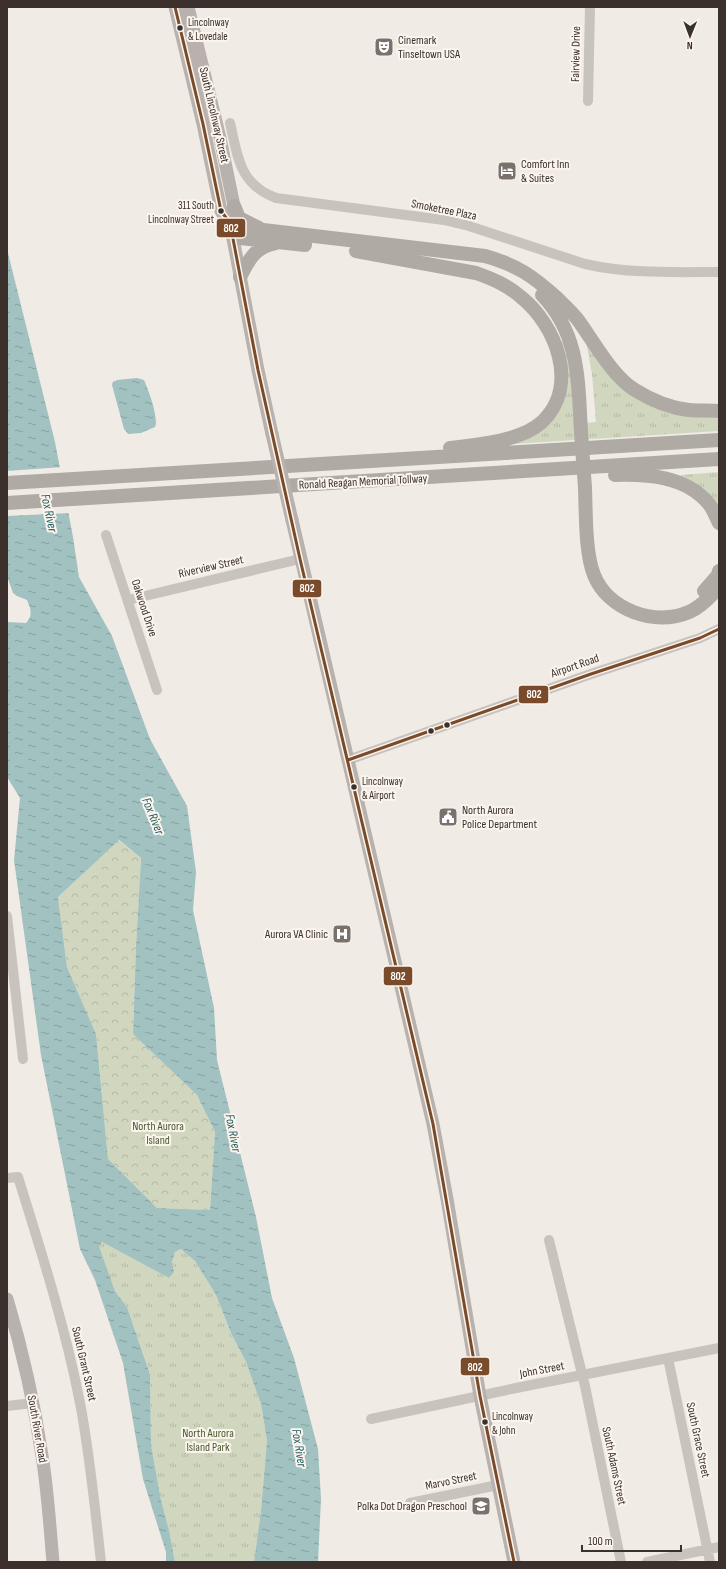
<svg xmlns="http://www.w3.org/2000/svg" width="726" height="1569" font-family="'Sofia Sans Condensed',sans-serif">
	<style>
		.grass { fill: url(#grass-tufts) }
		.forest { fill: url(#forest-crowns) }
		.water { fill: url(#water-ripples); fill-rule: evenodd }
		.pier { fill: #f0ebe5 }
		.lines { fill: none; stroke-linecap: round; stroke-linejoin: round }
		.minor { stroke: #c9c3be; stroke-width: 10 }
		.major { stroke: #b8b1ad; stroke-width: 13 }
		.highway { stroke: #afaaa4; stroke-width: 14 }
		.major-bridge { stroke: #b8b1ad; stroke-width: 13 }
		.highway-bridge { stroke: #afaaa4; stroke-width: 14 }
		.bus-1-casing { stroke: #fbf5ee; stroke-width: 6 }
		.bus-1 { stroke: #7a4b2a; stroke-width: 3 }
		.bus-dot { fill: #3b302b; stroke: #fbf5ee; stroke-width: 1.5 }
		.labels { text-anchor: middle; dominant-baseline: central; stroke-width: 4; stroke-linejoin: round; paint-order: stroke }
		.bus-label { font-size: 11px; fill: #3b302b; stroke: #fbf5ee; text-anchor: start }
		.poi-label { font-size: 12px; fill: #3b302b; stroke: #fbf5ee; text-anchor: start }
		.street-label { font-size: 12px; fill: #3b302b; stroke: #fbf5ee }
		.park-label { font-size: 12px; fill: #4a5a2e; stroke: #fbf5ee }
		.water-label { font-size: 13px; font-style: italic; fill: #1f5a5e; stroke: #fbf5ee }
		.line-badge { stroke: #fbf5ee; stroke-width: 1.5 }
		.badge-label { font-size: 11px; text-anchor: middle; font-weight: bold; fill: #fff }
	</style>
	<defs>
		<pattern id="grass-tufts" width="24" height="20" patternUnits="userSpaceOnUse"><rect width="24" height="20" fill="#d1d6bf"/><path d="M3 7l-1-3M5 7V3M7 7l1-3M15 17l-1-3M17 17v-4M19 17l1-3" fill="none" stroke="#b4b8a4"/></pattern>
		<pattern id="forest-crowns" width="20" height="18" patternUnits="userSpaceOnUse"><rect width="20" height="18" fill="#d1d6bf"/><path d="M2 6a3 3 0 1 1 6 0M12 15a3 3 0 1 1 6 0" fill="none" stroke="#b4b8a4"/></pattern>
		<pattern id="water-ripples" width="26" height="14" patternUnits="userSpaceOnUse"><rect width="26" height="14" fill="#a1c2c1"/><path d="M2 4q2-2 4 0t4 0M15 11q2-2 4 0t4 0" fill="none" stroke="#849e9d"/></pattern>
	</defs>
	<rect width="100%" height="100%" fill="#f0ebe5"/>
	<path class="grass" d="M565 340 570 364 575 424 596 422 592 374 586 341 624 389 719 416V431L512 444 550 420 560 342Z
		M719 472V508L681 476V475Z
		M102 1242 169 1278 174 1272 172 1262 175 1252 181 1249 195 1261 216 1295 231 1333 246 1362 261 1404 267 1441 261 1510 254 1562H175L169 1530 161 1500 151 1445 150 1373 127 1307 115 1291 99 1246Z"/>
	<path class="forest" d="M118 840 141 858 136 947 133 1034 197 1095 215 1132 210 1210 157 1208 108 1159 96 1034 67 967 58 897Z"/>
	<path class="water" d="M7 249 55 442 73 537 79 577 112 636 150 739 187 806 196 872 193 910 214 1008 217 1060 256 1217 272 1298 294 1358 318 1449 321 1499 318 1562H254L261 1510 267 1441 261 1404 246 1362 231 1333 216 1295 195 1261 181 1249 175 1252 172 1262 174 1272 169 1278 102 1242 99 1246 115 1291 127 1307 150 1374 151 1445 161 1500 169 1530 175 1562H166V1552L143 1479 123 1363 95 1280 80 1249 41 1055 14 860 20 798 7 777V622L26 623C33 616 31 609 27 600L17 596 13 593 7 576ZM119 840 141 858 136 947 133 1034 197 1095 215 1132 210 1210 157 1208 108 1159 96 1034 67 967 58 897Z
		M137 378 144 380C149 392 156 410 156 424L155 427 141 433 128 434 124 429 112 385 113 382 117 380Z"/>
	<path class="pier" d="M62 467 70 513 7 516V471Z"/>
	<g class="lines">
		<path class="minor" d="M588 101 590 7
			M230 123C238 157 239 184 276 198L444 220 469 226 585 264C629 274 674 272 719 272
			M106 535 157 690
			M128 600 300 559
			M348 760 591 674 700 638 719 629
			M7 916 23 1059
			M7 1178 18 1177C41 1251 65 1326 80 1403 90 1455 95 1509 101 1562
			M549 1240 585 1386 621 1562
			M668 1358 710 1562
			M7 1406 33 1403
			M371 1419 516 1388 719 1348
			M410 1503 498 1485
			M647 1562 719 1547"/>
		<path class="major" d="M175 7 203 124 221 211 230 223
			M188 7 220 138 234 206 230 223 258 370 272 434
			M292 520 433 1124 447 1199 480 1396 514 1562
			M7 1299C23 1352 35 1407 43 1462 48 1495 50 1529 53 1562"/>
		<path class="highway" d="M234 206 239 218 259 228
			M231 231 263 230 485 256C517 265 533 276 557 298 564 305 572 312 578 320 594 342 612 376 635 390 651 400 670 408 689 410 699 411 709 410 719 411
			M240 238 305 245
			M356 251 476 273C493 279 507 285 521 297 556 325 580 386 542 422 521 441 478 445 450 448
			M240 277C250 258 254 248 276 243
			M542 295C580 335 578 381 581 432
			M615 475C648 474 686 476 709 504 713 509 716 517 719 523
			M7 483 719 440
			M585 488C586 512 585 553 594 575 608 610 655 627 689 612 701 607 711 596 719 587
			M7 503 719 459
			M704 591 718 575 719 571"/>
		<path class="major-bridge" d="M272 434 292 520"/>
		<path class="highway-bridge" d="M581 432 585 488"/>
		<g class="bus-1-casing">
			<path id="bus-1" d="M175 7 203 124 221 211 230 223 258 370 300 559 433 1124 480 1396 514 1562
				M348 760 591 674 700 638 719 629"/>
		</g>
		<use href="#bus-1" class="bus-1"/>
	</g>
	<defs>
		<g id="theatre-square" transform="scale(1)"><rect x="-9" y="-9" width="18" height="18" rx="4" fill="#7a716c" stroke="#fbf5ee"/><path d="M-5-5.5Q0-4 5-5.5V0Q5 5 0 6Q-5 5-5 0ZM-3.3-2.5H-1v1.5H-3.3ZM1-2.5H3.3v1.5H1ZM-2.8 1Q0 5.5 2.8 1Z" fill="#fff"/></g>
		<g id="hotel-square" transform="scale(1)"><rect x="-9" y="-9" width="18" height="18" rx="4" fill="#7a716c" stroke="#fbf5ee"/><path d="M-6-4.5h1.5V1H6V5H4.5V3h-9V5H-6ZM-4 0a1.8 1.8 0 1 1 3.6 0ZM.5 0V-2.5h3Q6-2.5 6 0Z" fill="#fff"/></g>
		<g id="civic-square" transform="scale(1)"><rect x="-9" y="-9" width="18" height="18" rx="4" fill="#7a716c" stroke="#fbf5ee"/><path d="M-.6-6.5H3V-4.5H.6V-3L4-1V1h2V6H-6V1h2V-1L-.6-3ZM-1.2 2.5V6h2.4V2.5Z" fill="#fff"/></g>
		<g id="hospital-square" transform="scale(1)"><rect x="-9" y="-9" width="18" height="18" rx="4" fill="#7a716c" stroke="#fbf5ee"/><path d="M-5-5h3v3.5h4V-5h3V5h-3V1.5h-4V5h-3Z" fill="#fff"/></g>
		<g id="school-square" transform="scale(1)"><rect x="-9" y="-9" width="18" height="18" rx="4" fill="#7a716c" stroke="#fbf5ee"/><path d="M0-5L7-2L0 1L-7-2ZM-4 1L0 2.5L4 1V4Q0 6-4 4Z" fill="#fff"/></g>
	</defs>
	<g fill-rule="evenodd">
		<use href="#theatre-square" x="384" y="47"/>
		<use href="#hotel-square" x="507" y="171"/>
		<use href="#civic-square" x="448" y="817"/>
		<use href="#hospital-square" x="342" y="934"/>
		<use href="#school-square" x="481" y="1506"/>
	</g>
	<g class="bus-dot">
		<circle cx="180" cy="28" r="3.5"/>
		<circle cx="221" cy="211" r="3.5"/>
		<circle cx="447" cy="725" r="3.5"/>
		<circle cx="431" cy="731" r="3.5"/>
		<circle cx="354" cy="787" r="3.5"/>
		<circle cx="485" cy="1422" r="3.5"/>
	</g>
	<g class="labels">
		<g class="bus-label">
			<text x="188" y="22">Lincolnway<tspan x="188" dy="14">&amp; Lovedale</tspan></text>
			<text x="214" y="205" text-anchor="end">311 South<tspan x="214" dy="14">Lincolnway Street</tspan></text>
			<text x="362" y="781">Lincolnway<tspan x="362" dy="14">&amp; Airport</tspan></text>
			<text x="492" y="1416">Lincolnway<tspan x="492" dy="14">&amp; John</tspan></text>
		</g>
		<g class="poi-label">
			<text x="398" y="40">Cinemark<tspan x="398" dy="14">Tinseltown USA</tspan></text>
			<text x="521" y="164">Comfort Inn<tspan x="521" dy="14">&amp; Suites</tspan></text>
			<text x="462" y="810">North Aurora<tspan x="462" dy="14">Police Department</tspan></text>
			<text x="328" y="934" text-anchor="end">Aurora VA Clinic</text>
			<text x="467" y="1506" text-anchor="end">Polka Dot Dragon Preschool</text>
		</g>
		<g class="street-label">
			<text transform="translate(576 54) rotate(-89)">Fairview Drive</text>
			<text transform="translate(214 115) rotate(77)">South Lincolnway Street</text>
			<text transform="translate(444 210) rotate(11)">Smoketree Plaza</text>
			<text transform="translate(363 482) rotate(-3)">Ronald Reagan Memorial Tollway</text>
			<text transform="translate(211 567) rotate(-13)">Riverview Street</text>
			<text transform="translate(144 608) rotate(72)">Oakwood Drive</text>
			<text transform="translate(575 666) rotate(-19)">Airport Road</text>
			<text transform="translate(84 1364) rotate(77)">South Grant Street</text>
			<text transform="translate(542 1370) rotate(-11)">John Street</text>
			<text transform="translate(37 1429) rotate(80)">South River Road</text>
			<text transform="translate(698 1440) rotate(78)">South Grace Street</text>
			<text transform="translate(614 1466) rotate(78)">South Adams Street</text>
			<text transform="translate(451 1481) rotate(-12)">Marvo Street</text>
		</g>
		<g class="park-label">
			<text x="158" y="1126">North Aurora<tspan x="158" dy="14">Island</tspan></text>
			<text x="208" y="1433">North Aurora<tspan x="208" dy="14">Island Park</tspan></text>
		</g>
		<g class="water-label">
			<text transform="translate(49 513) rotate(78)">Fox River</text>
			<text transform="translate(153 816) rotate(68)">Fox River</text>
			<text transform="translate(233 1133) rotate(79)">Fox River</text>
			<text transform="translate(299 1448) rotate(81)">Fox River</text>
		</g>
	</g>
	<g class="line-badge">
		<rect x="216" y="218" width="30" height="20" rx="4" fill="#7a4b2a"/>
		<rect x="292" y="579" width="30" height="19" rx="4" fill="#7a4b2a"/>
		<rect x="518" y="685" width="31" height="19" rx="4" fill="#7a4b2a"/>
		<rect x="383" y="966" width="30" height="20" rx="4" fill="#7a4b2a"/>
		<rect x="460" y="1357" width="30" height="19" rx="4" fill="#7a4b2a"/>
	</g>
	<g class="badge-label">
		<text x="231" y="232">802</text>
		<text x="307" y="592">802</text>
		<text x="534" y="698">802</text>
		<text x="398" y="980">802</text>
		<text x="475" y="1371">802</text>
	</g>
	<rect width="726" height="1569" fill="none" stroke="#3b302b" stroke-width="16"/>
	<g transform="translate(690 36) rotate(181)" stroke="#fbf5ee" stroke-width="3" paint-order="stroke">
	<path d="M0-3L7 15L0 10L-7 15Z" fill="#3b302b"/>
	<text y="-6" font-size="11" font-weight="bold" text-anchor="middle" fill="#3b302b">N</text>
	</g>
	<path d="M582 1545v6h99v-6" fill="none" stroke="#3b302b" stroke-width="2"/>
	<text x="588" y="1545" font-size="12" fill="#3b302b" stroke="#fbf5ee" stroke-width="3" paint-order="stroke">100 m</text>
</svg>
